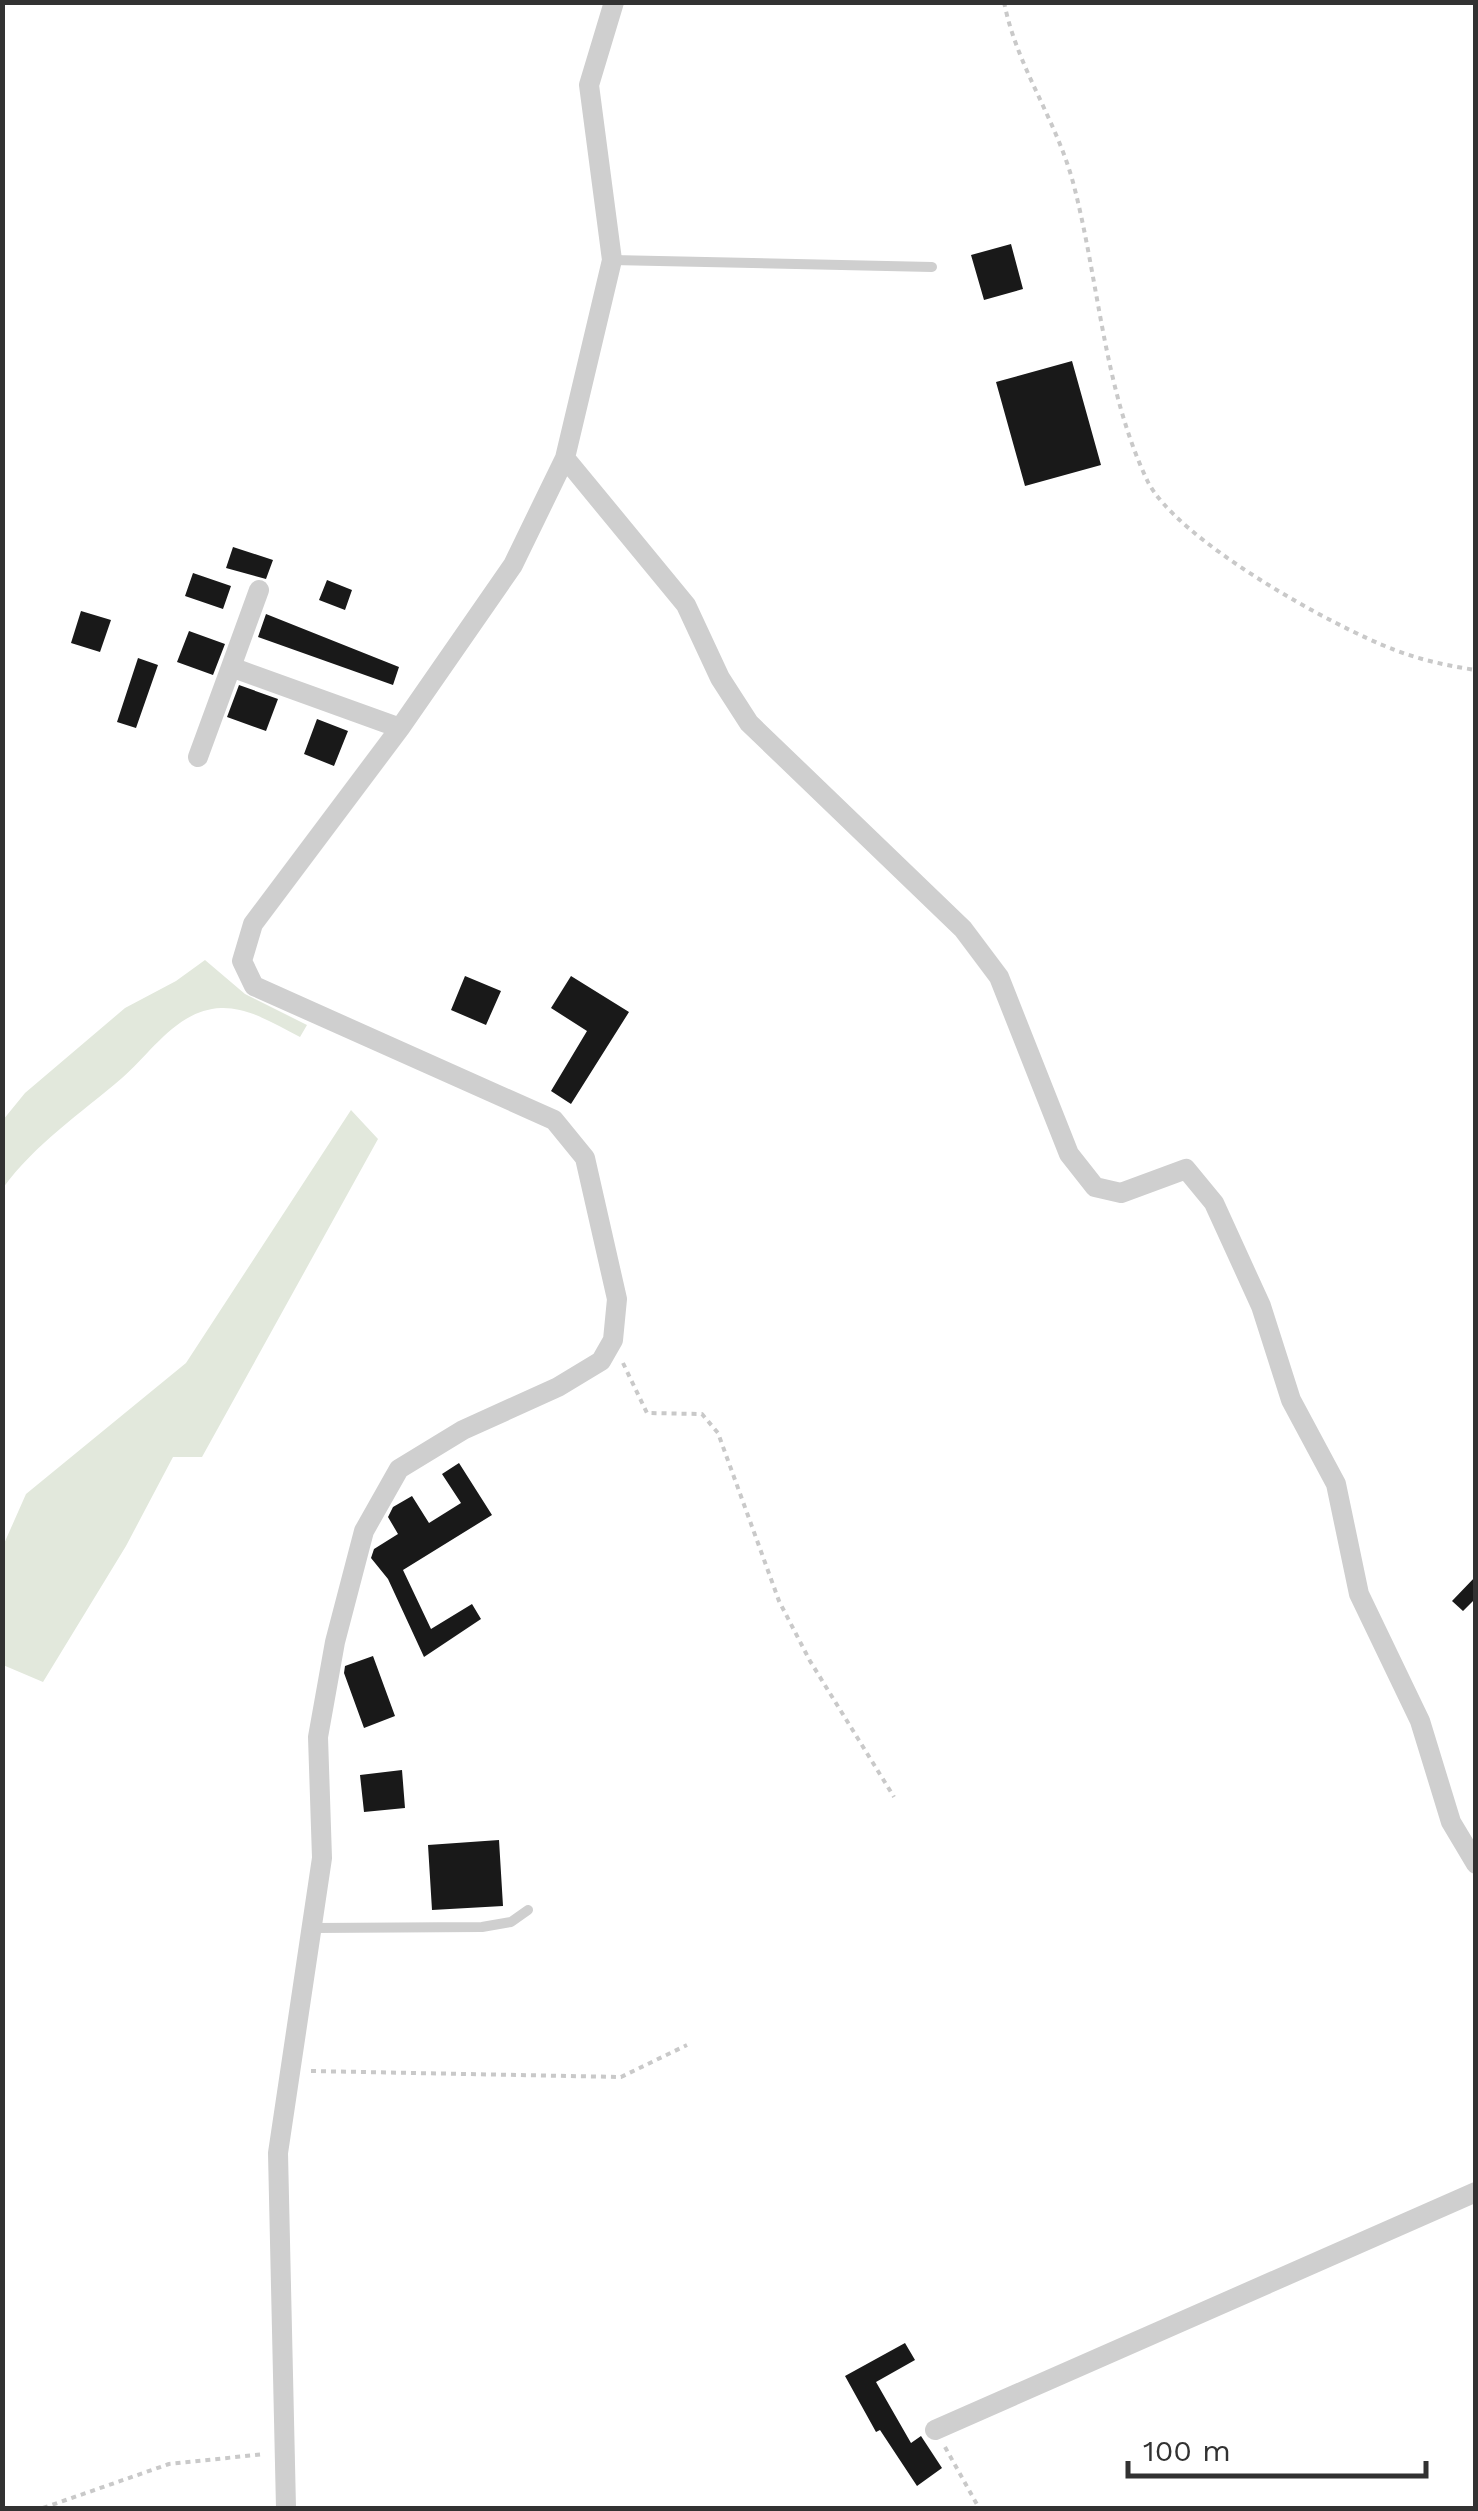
<svg xmlns="http://www.w3.org/2000/svg" width="1478" height="2511" font-family="'Work Sans',sans-serif">
	<style>
		.green { fill: #e2e8dc }
		.building { fill: #191919 }
		.lines { fill: none; stroke-linecap: round; stroke-linejoin: round }
		.path { stroke: #c9c9c9; stroke-width: 4; stroke-dasharray: 5 5; stroke-linecap: butt }
		.service { stroke: #cfcfcf; stroke-width: 10 }
		.minor { stroke: #cfcfcf; stroke-width: 20 }
	</style>
	<rect width="100%" height="100%" fill="#fff"/>
	<path class="green" d="M205 960 245 994 307 1025 300 1037C276 1025 249 1007 221 1008 177 1010 152 1052 122 1078 80 1114 36 1143 3 1188V1120L25 1093 125 1008 176 981Z
		M351 1110 378 1139 202 1457H173L126 1546 43 1682 3 1665V1546L26 1494 186 1363Z"/>
	<path class="building" d="M1011 244 1023 289 984 300 971 255Z
		M1072 361 1101 465 1025 486 996 382Z
		M233 547 273 560 266 579 226 568Z
		M193 573 231 586 223 609 185 596Z
		M327 580 352 590 345 610 319 600Z
		M81 611 111 620 100 652 71 643Z
		M266 614 399 667 393 685 258 637Z
		M189 631 225 644 213 675 177 662Z
		M138 658 158 665 136 728 117 722Z
		M239 685 278 699 266 731 227 717Z
		M317 719 348 731 334 766 304 754Z
		M465 976 501 991 486 1025 451 1010Z
		M571 976 629 1012 571 1104 551 1091 587 1031 551 1008Z
		M459 1463 492 1515 403 1570 431 1629 472 1604 481 1619 424 1657 388 1579 371 1558 374 1549 398 1534 388 1517 393 1507 412 1496 429 1523 461 1503 442 1474Z
		M1476 1576V1598L1463 1611 1452 1601Z
		M373 1656 395 1716 364 1728 344 1673 345 1666Z
		M402 1770 405 1808 364 1812 360 1775Z
		M499 1840 503 1906 432 1910 428 1845Z
		M905 2343 915 2360 876 2382 911 2443 921 2436 942 2468 917 2486 880 2430 876 2432 845 2376Z"/>
	<g class="lines">
		<path class="path" d="M1004 2C1017 68 1057 120 1074 186 1099 283 1104 389 1147 480 1175 539 1333 627 1395 650 1421 660 1448 666 1476 670
			M623 1363 647 1413 702 1414 718 1433 779 1601 810 1661 894 1797
			M311 2071 621 2077 687 2045
			M945 2447 979 2508
			M43 2508 169 2464 265 2454"/>
		<path class="service" d="M612 260 932 267
			M314 1928 482 1927 511 1922 528 1910"/>
		<path class="minor" d="M614 2 589 85 612 260 565 458 686 605 720 678 749 723 963 929 999 977 1069 1154 1095 1187 1121 1193 1186 1169 1214 1203 1261 1306 1291 1400 1336 1484 1359 1594 1420 1721 1451 1822 1476 1864
			M231 667 259 590
			M198 757 231 667 400 728
			M935 2430 1476 2192
			M286 2508 278 2153 322 1858 318 1737 335 1642 364 1531 399 1469 463 1430 558 1387 601 1361 613 1340 617 1299 585 1158 554 1120 254 986 242 961 253 924 400 728 513 565 565 458"/>
	</g>
	<rect width="1478" height="2511" fill="none" stroke="#323232" stroke-width="10"/>
	<path d="M1128 2461v15h298v-15" fill="none" stroke="#323232" stroke-width="5"/>
	<text x="1143" y="2461" font-size="30" fill="#323232" stroke="#ffffff" stroke-width="8" paint-order="stroke">100 m</text>
</svg>
